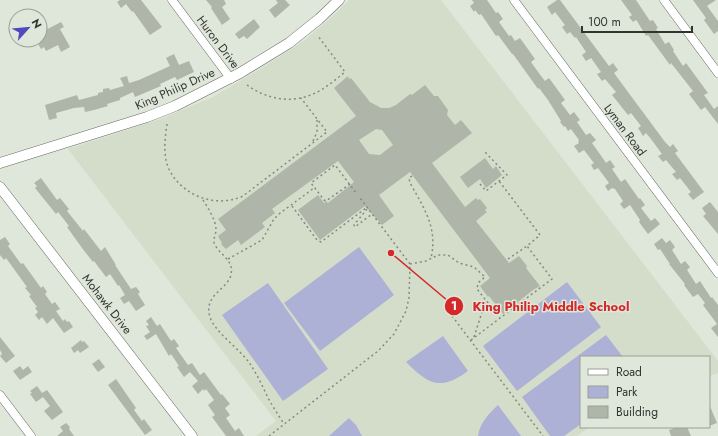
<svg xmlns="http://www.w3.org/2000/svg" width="718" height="436" font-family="Jost,sans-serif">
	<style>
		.built { fill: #d3ddca }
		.green { fill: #aeb1d6 }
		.building { fill: #afb5a9; fill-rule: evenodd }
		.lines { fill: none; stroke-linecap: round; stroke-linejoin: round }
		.minor-casing { stroke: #656b60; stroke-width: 9 }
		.tertiary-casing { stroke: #656b60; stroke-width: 11 }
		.path { stroke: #858a81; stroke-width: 1.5; stroke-dasharray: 2 3; stroke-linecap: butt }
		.minor { stroke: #fff; stroke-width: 8 }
		.tertiary { stroke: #fff; stroke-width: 10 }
		.labels { text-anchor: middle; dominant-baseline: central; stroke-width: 3; stroke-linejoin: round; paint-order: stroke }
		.street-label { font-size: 12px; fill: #31342f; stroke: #dfe6da }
		.leader { fill: none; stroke: #d62828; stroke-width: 1.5 }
		.callout-dot { fill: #d62828; stroke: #dfe6da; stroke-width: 1.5 }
		.mark-label { font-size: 12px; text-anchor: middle; font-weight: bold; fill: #fff }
		.callout-label { font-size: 13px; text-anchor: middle; font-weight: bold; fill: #d62828; stroke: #dfe6da; stroke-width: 3; stroke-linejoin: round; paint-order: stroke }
	</style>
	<rect width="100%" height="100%" fill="#dfe6da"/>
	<path class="built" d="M349 0H441L718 361V373L709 376V357H581V427H590L577 436H256L276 421 68 149 161 119 213 97 262 68 305 40 334 15Z"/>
	<path class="green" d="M359 247 394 295 320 351 284 303Z
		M567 282 601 327 517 391 483 346Z
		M268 283 328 369 283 401 222 315Z
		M606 335 623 357H581V424L564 436H550L522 397Z
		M443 336 468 371C440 391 429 385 406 362Z
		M498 405 521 436H478C480 422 489 414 498 405Z
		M349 418 356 425 362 436H329Z"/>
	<path class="building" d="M120 0H141L162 27 150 35 133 11 132 12 126 4 121 8 117 2Z
		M206 0H224L226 4 222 7 230 19 222 25 211 8 212 7Z
		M276 0H285L290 5 275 18 269 10 278 3Z
		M472 0H487L496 13 498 12 503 19 499 22 509 36 511 35 515 41 520 38 535 59 531 62 541 76 545 81 549 78 565 100 561 103 570 115 574 112 580 120 577 122 586 135 590 133 596 140 592 143 602 157 606 163 610 160 615 167 612 169 621 182 625 179 639 199 640 198 645 205 641 208 651 221 655 218 660 224 648 234 639 222 640 220 630 205 624 209 620 204 623 201 615 189 612 188 608 191 605 186 609 183 598 168 594 170 591 165 594 163 584 150 579 153 574 146 579 143 578 141 579 140 571 129 568 131 565 126 564 127 560 122 561 121 548 100 539 88 538 89 513 54H512L498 35 496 36 481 14 479 15 475 10 474 12 470 6 474 3Z
		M557 0H560L609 66 613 63 618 70 614 73 665 142 670 147 673 144 678 151 675 153 704 192 693 200 688 194 691 192 680 178 677 180 672 174 676 172 666 160 663 162 658 156 662 154 651 139 646 133 643 136 638 128 641 126 631 113 628 115 612 95 616 92 605 79 602 81 597 74 601 72 591 58 586 61 582 55 586 52 576 37 575 38 570 32 567 34 562 27 565 25 555 12 552 15 547 7Z
		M621 0H636L650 21 653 20 658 28 656 29 665 44 669 42 674 50 673 51 683 66 686 63 708 93 704 95 714 109 718 106V124L705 107 701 110 689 94 693 91 671 63 670 65 648 35 646 36 637 21 636 20 633 22 629 17 632 15Z
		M693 0H716L707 6 718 21V31L714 34 704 20 706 18Z
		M254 19 260 27 247 39 244 36 239 39 235 34Z
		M61 22 64 27 60 29 70 47 61 52 58 45 46 51 44 47 41 49 36 40H40V33Z
		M174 54 179 65 189 61 194 72 177 80 175 77 160 84 161 86 135 97 133 92 120 98V100L107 104 108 106 94 110 85 112 84 107 74 108 56 113 57 118 49 120 45 105 77 95 79 100 98 95V93L103 92V89L109 88 110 90 124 86 120 78 127 76 129 83 139 80 170 66 166 58Z
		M348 76 349 79 351 78 370 102 381 108H389L396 105 410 94 412 95 425 85 434 96H438L448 110 447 115 455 125 461 120 472 133 432 163 465 207 476 198 478 200 480 199 487 208 485 210 487 212 476 221 509 263 519 256 527 266 526 268 540 286 533 290 503 314 489 296 488 297 480 286 490 278 410 172 379 195 394 216 382 225 365 206 320 240 298 210 318 195 324 203 326 201 328 203 354 182 338 161 272 209 275 213 262 223 265 227 241 245 238 240 226 249 221 244 222 243 218 236 226 230 218 219 356 116 334 88ZM376 129 382 130 393 145 380 155 369 154 359 140Z
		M485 158 493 169 496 166 502 175 486 188 480 179 468 188 460 177Z
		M41 178 57 200 60 198 69 209 67 211 83 231 84 229 101 251 105 247 116 265H115L131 289 136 287 140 292 138 294 145 305 136 311 129 301 124 304 120 298 125 295 119 285 118 286 110 274 106 277 94 261 93 262 82 248 67 227 69 226 58 212 56 214 35 188 37 186 34 183Z
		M710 202 718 212V234L703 216 706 214 702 208Z
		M5 237 10 244 8 246 21 264 23 263 41 288 43 286 47 292 45 294 52 304 55 302 60 309 56 311 63 321 65 319 67 322 69 321 73 327 64 333 53 318 47 324 42 317 39 320 35 315 38 312 35 308 37 307 29 296 31 295 25 288 27 287 6 258 4 260 0 255V240Z
		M662 238 666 243 670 240 675 247 672 250 681 264 685 261 690 267 687 270 696 284 700 281 711 298 712 297 718 305V337L711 328 717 324 703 305 705 303 698 294 693 297 684 285 685 284 669 264H670L660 249 658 250 654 244Z
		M151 317 157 326 160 324 171 341 174 339 179 346 176 348 188 365 192 363 200 375 204 372 221 395 222 394 230 404 225 408 230 415 226 418 235 431 239 428 244 436H226L212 417 215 415 208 405 214 400 206 389 204 391 203 389 198 394 192 386 198 381 190 372 184 377 177 367 179 366 171 354 169 356 156 334 147 340 144 336 150 332 146 326 149 325 146 321Z
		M0 337 15 356 6 363 0 356 2 354 0 350Z
		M81 340 82 342 84 341 89 347 80 353 78 350 74 353 71 348Z
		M99 359 105 367 98 372 92 364Z
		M20 366 23 370 28 366 32 372 20 380 13 371Z
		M116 379 136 408 134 410 142 421 144 419 152 430 145 435 108 385Z
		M37 386 42 393 47 390 63 412 52 420 44 411 50 406 43 397 36 402 30 394 32 393 30 391Z
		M709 404 717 423 709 426Z
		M66 423 70 427 69 429 74 436H57L63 431 60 427Z
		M677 427H687L691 436H671L669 430Z"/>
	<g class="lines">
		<g class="minor-casing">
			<path id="minor" d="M172 0 231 79
				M514 0 718 273
				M664 0 718 73
				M0 395 31 436"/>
		</g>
		<g class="tertiary-casing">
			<path id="tertiary" d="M0 163 147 117 175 106 240 73 289 43 319 19 339 0
				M0 187 192 436"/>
		</g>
		<path class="path" d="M247 85C266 99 291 104 313 94 325 89 335 80 345 72L318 36
			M167 124C165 138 163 153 168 167 180 195 215 209 243 196L327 132 301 98
			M313 141 317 132V120
			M412 176 409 178 410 183C424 208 438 228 431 258
			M350 184 326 201 324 200 311 183 335 165 356 193
			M480 184 486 191 507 175 485 152
			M203 200C208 208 216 220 216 230 216 235 212 240 215 245 221 256 234 260 231 275 227 290 203 295 210 317 214 331 238 348 248 361 256 372 262 385 268 398 273 407 279 416 284 424
			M292 206 317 240 321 242 366 208
			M367 209 354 225 355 227 372 214
			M228 259 262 240 274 219 279 214 314 188
			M508 259 527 246
			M410 264 426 261 438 255H448L459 263 474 267 485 277 478 283 477 289 500 318
			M446 308 543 436
			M474 337 486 300
			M471 340 552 279 527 246 540 235 499 181
			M269 436 378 351 394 334 406 311 409 298 410 264 360 198"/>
		<use href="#minor" class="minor"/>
		<use href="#tertiary" class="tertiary"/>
	</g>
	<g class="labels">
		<g class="street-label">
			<text transform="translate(218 42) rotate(53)">Huron Drive</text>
			<text transform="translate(175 89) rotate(-24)">King Philip Drive</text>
			<text transform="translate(625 130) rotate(53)">Lyman Road</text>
			<text transform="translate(107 304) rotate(52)">Mohawk Drive</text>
		</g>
	</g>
	<path class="leader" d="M391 253L454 306"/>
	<g class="callout-dot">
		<circle cx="391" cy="253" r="4"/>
		<circle cx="454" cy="306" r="10"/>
	</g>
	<g class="mark-label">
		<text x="454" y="310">1</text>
	</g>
	<g class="callout-label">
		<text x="551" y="311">King Philip Middle School</text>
	</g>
	<rect x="580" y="356" width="130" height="72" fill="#dfe6da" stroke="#999f96"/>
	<rect x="588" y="369" width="20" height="6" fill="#ffffff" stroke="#999f96"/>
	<text x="616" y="376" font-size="12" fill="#31342f">Road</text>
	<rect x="588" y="386" width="20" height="12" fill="#aeb1d6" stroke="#999f96"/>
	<text x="616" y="396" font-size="12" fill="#31342f">Park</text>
	<rect x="588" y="406" width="20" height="12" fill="#afb5a9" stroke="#999f96"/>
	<text x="616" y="416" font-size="12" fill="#31342f">Building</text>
	<g transform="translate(28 28) rotate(63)"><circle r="19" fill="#dfe6da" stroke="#999f96"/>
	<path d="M0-3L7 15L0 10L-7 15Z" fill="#5148bf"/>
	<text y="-6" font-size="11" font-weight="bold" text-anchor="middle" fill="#31342f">N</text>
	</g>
	<path d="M582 26v6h110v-6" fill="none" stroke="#31342f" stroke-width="2"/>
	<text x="588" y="26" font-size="12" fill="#31342f" stroke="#dfe6da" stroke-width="3" paint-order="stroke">100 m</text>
</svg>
